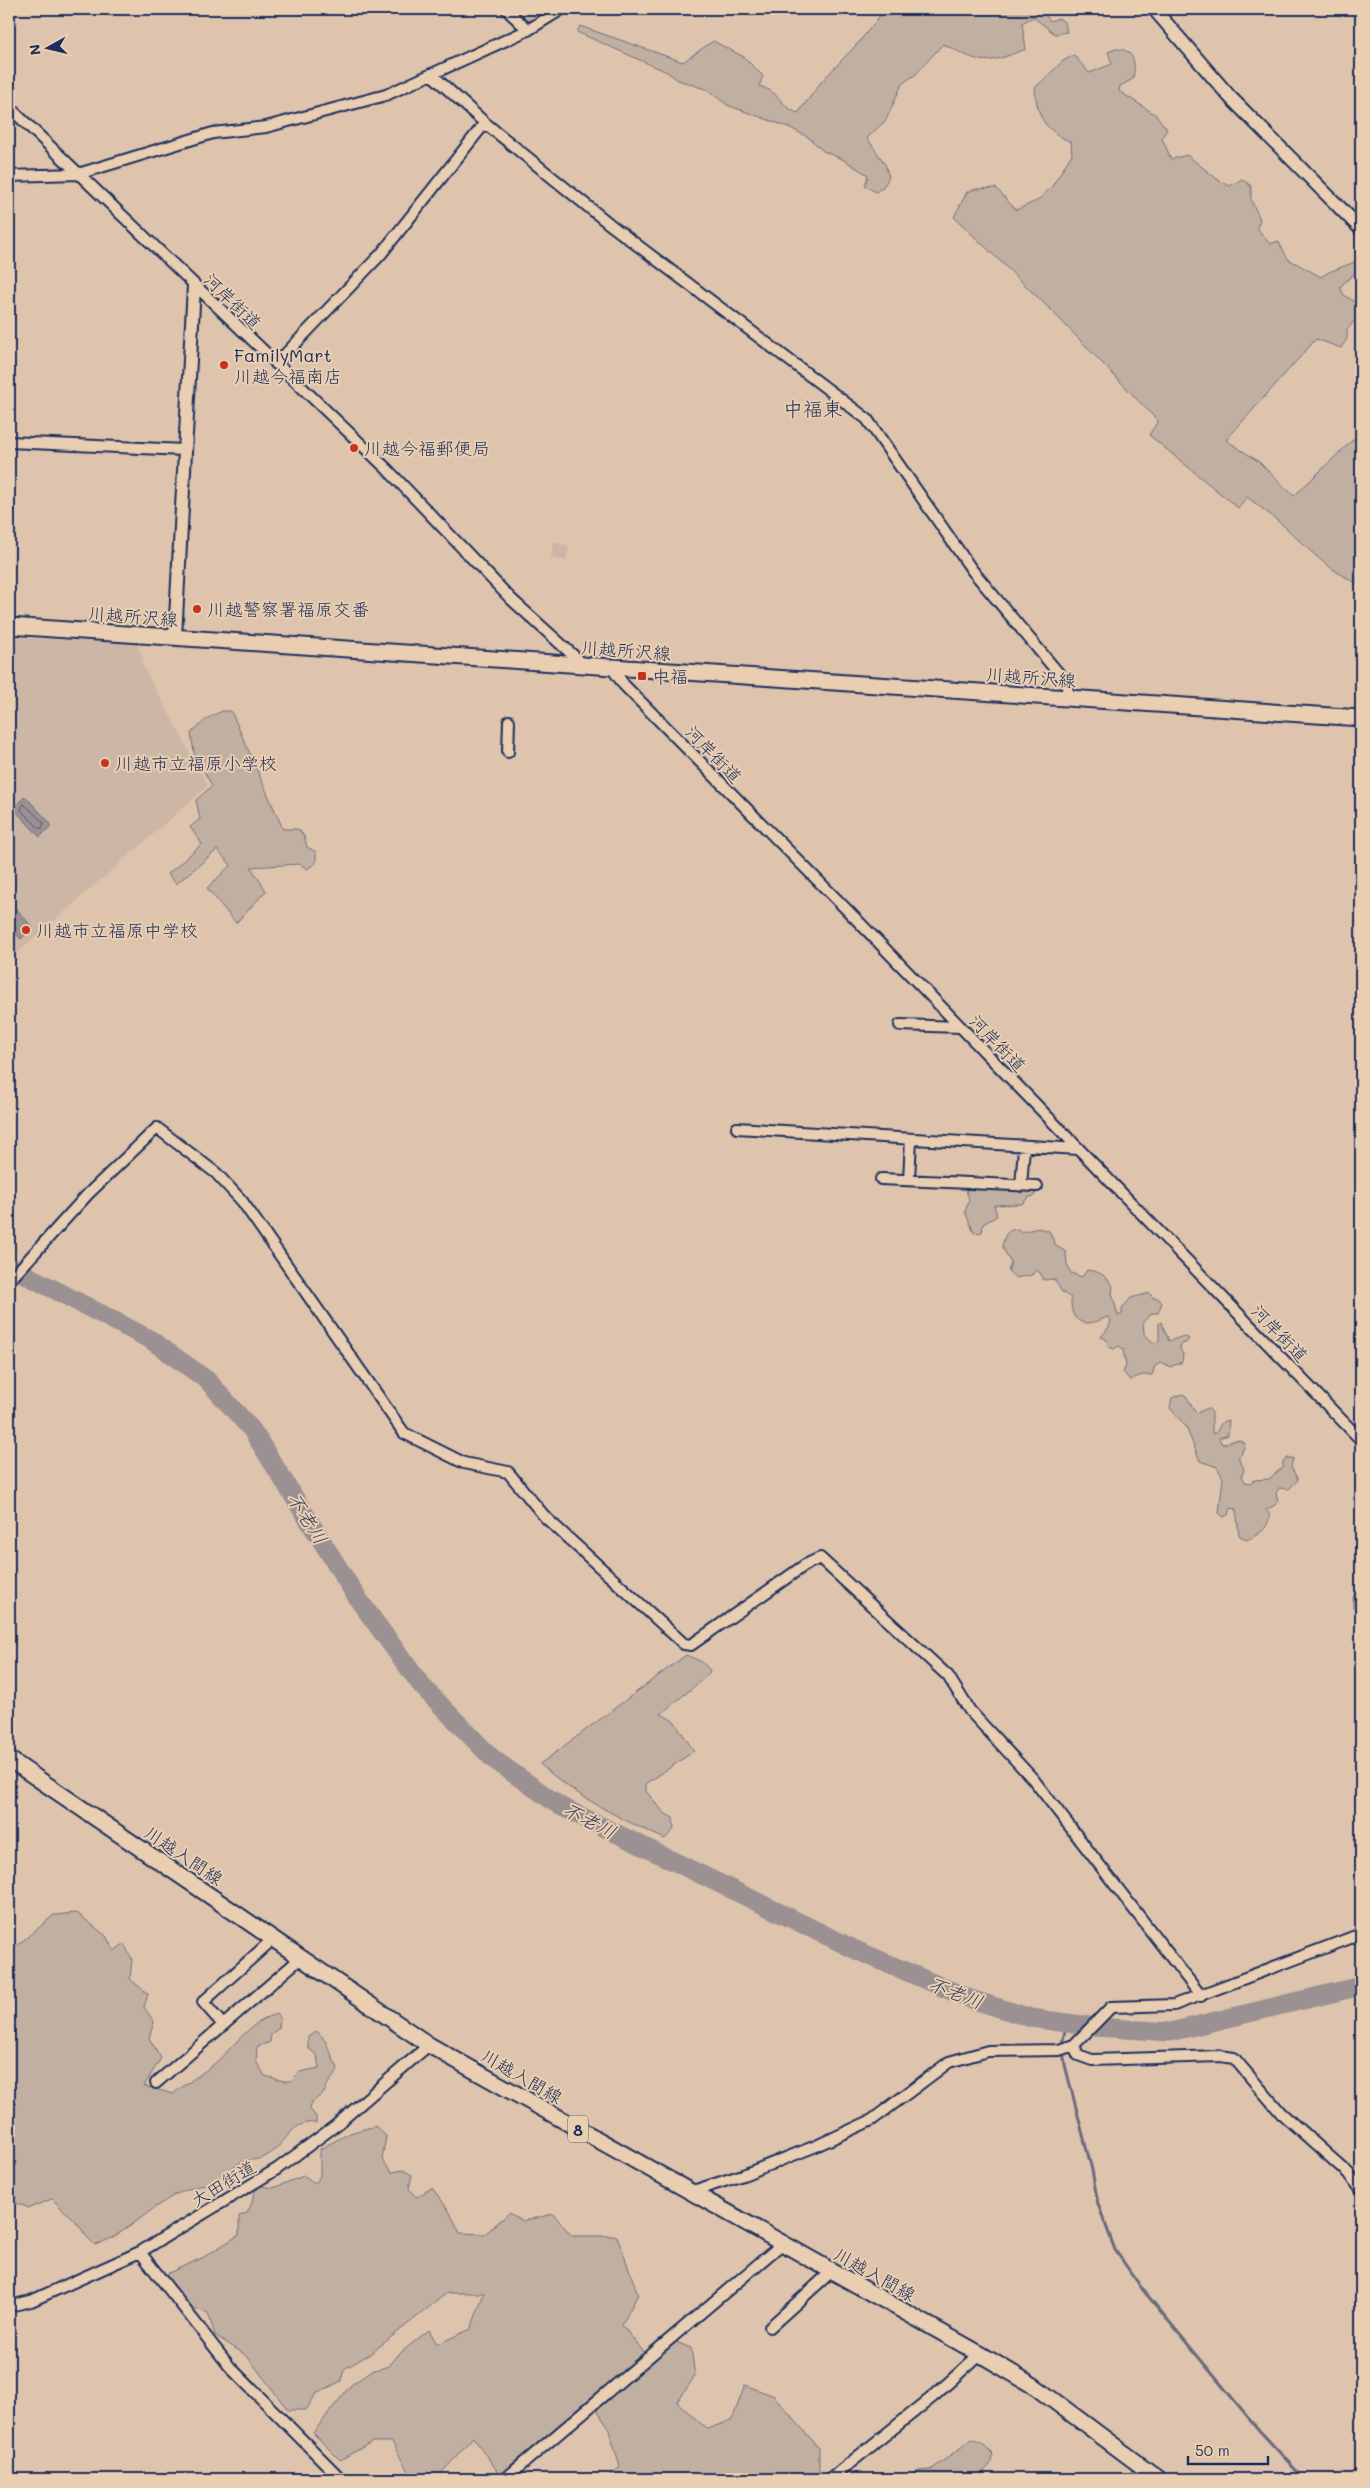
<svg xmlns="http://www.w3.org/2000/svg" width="1370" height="2488" font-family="Mali,'Klee One',sans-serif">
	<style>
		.built { fill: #ccb6a5 }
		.green { fill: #c1afa1; stroke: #6e6f80 }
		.water { fill: #9b9192; stroke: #686a7d }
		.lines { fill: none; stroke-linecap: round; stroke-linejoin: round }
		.shore { stroke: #4e5673; stroke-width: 1 }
		.stream { stroke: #686a7d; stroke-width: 3 }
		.river { stroke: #9b9192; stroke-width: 19 }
		.minor-casing { stroke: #1b2f5e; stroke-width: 14 }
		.tertiary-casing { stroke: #1b2f5e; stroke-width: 16 }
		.primary-casing { stroke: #1b2f5e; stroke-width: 19 }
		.minor { stroke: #eaceb1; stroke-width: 10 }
		.tertiary { stroke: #eaceb1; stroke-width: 12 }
		.primary { stroke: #eaceb1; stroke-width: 15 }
		.poi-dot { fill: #c8321e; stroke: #eaceb1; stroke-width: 2 }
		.labels { text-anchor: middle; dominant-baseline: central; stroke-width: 4; stroke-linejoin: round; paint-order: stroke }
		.shield { fill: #eaceb1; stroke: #595f77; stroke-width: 1 }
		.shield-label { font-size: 16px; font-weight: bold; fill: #1b2f5e }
		.street-label { font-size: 18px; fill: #1b2f5e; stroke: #eaceb1 }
		.poi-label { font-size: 18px; fill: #1b2f5e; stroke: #eaceb1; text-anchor: start }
		.water-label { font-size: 19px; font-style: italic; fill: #2e3e66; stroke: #eaceb1 }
		.quarter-label { font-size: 20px; fill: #1b2f5e; stroke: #eaceb1 }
	</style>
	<rect width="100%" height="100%" fill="#dec4ac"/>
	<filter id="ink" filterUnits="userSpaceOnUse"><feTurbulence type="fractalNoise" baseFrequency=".02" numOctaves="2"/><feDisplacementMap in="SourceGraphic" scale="10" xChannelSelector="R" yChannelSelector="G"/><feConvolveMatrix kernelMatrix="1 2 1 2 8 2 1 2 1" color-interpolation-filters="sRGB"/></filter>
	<g filter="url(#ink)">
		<path class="built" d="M554 542 569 546 566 561 551 557Z
			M9 637 137 644 143 659 140 660 208 786 9 960Z"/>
		<path class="green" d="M515 9H548L531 20 527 21Z
			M885 9H1041L1050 21 1059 18 1065 23 1067 32 1055 34 1033 17 1022 23 1026 49C982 66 984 64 943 44L916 74 902 84 886 120 867 138 885 164 889 177 883 187 876 192 865 186 868 175 842 159 823 151 808 137 788 127 727 105 708 90 678 80 667 72 577 32 580 26 683 62 713 41 744 57 763 76 759 86C781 92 779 106 798 113L822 81 860 41Z
			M1116 49C1135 49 1136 64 1133 79L1120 86 1119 91 1156 115 1167 129 1162 138 1171 159 1187 155 1217 179 1230 186 1242 179 1251 186V200L1260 219 1257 228 1270 244 1278 241 1288 259 1321 277 1329 272 1355 262 1358 264 1359 269 1340 287 1344 295 1355 302 1361 299V313L1347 330V339L1341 348 1316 339 1226 440 1258 461 1294 496 1361 432V585C1330 572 1308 549 1284 526 1272 516 1259 506 1247 497L1238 508 1149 435 1158 421 1050 309 954 217 967 192 976 189 996 188 1016 210 1037 201 1051 188 1072 154 1071 142C1045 130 1037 118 1035 88L1063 61 1074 55 1089 73 1112 64 1108 52Z
			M222 711H231L283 829H298L304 836 307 847 316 852V863L307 869 300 864 251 867 266 891 236 923 207 888 231 865 217 850 176 884 168 874 202 844 190 827 200 819 196 800 212 786 194 753 191 733 208 718Z
			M1003 1179 1036 1190 1035 1196 1029 1197 1022 1204 994 1205 997 1216 983 1224 982 1232 974 1233 965 1212 969 1199 966 1190 967 1186H975L979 1189Z
			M1038 1228 1049 1231 1056 1246 1066 1252 1067 1265 1071 1273 1082 1277 1087 1270C1101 1272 1105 1275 1113 1286L1112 1293 1118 1316 1122 1314V1308L1131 1298 1150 1293 1153 1298H1158L1162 1303 1158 1313H1153L1143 1322 1144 1334 1154 1343 1159 1342V1323L1161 1322 1169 1341 1184 1336 1189 1339 1186 1343 1181 1344 1180 1349 1183 1354 1182 1362 1170 1367 1162 1362 1155 1366 1152 1375H1142L1130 1380 1123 1372 1126 1366 1123 1349 1119 1346 1114 1349 1109 1347 1106 1339 1101 1337 1109 1327 1111 1320 1107 1317C1086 1328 1070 1325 1071 1298L1062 1292 1054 1279 1043 1280 1041 1274 1036 1270 1032 1275 1016 1278 1008 1271 1011 1262 1002 1247C1005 1235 1005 1230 1018 1229L1022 1232Z
			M1182 1394 1186 1396 1196 1413 1208 1408 1212 1413V1433H1216C1220 1426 1220 1421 1229 1420L1228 1435 1219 1438 1222 1444C1231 1443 1237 1436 1245 1444L1241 1455 1238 1457 1244 1469 1242 1476 1245 1482 1250 1483 1254 1480 1269 1479 1283 1467V1461L1287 1458H1293L1291 1467 1298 1480 1289 1489 1279 1488 1276 1493 1278 1501 1275 1505 1266 1510 1269 1513C1271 1527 1258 1536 1246 1540L1239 1535 1236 1509 1231 1508 1229 1514 1224 1517 1219 1513 1223 1478 1217 1467 1200 1461 1186 1427 1170 1408 1172 1398Z
			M1361 1588V1609L1356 1610 1353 1607V1596Z
			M686 1655 702 1662 710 1670 708 1675 661 1714 674 1721 694 1751 646 1784V1791L664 1813 673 1818 674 1829 665 1839C621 1819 576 1797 540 1764Z
			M77 1913 106 1936 114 1951 124 1944 132 1959 130 1979 148 1994 144 2007 154 2022 149 2038 161 2058 144 2086 173 2094C186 2083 201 2075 214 2064 233 2048 252 2019 277 2014L280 2019 279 2028 271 2034 270 2042 257 2047 256 2061 265 2076 284 2081H291L300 2072 319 2068 317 2055 308 2048V2037L316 2031C328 2039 330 2056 338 2068 336 2077 328 2079 324 2093L312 2102 310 2109 316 2117V2123C289 2119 286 2148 264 2157 247 2164 248 2154 230 2171L235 2181 229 2186C222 2184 218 2185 210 2186 206 2186 203 2185 199 2186 158 2195 134 2232 95 2245L86 2236 78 2224 52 2199 29 2208 13 2202 9 2197V1952L54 1915Z
			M375 2126 386 2136 382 2160 392 2172 403 2170 412 2175 409 2189 416 2197 432 2188 448 2209 460 2233 485 2234 509 2213 523 2221 553 2214 572 2236H617L638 2294 622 2325 647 2356 671 2340 691 2348 695 2376 677 2402 707 2429 732 2420 745 2385 774 2396 819 2448V2477L815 2479H605L620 2467 608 2427 594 2406 503 2479 473 2437 438 2477 412 2479 392 2442H372L340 2460 313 2433 350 2386 371 2371 389 2366 399 2354 429 2330 437 2344 471 2329 484 2293H447L370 2354 344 2369 341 2381 316 2394 306 2410H288L247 2356 215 2335 208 2313C197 2308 193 2311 185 2308 174 2305 166 2293 159 2285L164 2275 202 2258 239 2235V2216L247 2213 252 2203 254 2192 261 2186 273 2188 303 2176 315 2184 320 2176V2149L350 2133Z
			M972 2439 981 2442 993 2454 990 2465 977 2479H909L918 2471 931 2470Z"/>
		<path class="water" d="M25 796 52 825 40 837 13 808Z
			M9 900 33 928 21 939 9 926Z"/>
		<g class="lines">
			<path class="shore" d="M24 804 44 823 42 828H39L21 810Z"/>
			<path class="stream" d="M1067 2023 1062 2044 1065 2065 1092 2170 1098 2204 1115 2250 1143 2290 1258 2429 1304 2479"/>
			<path class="river" d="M9 1266 151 1340 207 1380 252 1430 358 1599 422 1686 493 1759 560 1806 856 1950 968 1998 1031 2018 1096 2027 1170 2032 1361 1986"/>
			<g class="minor-casing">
				<path id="minor" d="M506 9 528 30
					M431 74 485 123 612 226 867 419 972 570 1065 681 1070 698
					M9 107 387 469 511 599 585 666
					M9 176 78 174 213 133 266 127 386 95 528 30 562 9
					M276 364 381 254 485 123
					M9 442 184 450
					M612 668 624 685 856 919 1361 1440
					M508 752 509 721
					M900 1025 960 1027
					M737 1128 1078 1149
					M881 1179 1037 1186
					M909 1180 911 1140
					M1021 1186 1024 1147
					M9 1281 88 1194 157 1128 216 1173 242 1201 404 1433 464 1463 508 1472 545 1517 684 1644 691 1645 805 1565 820 1558 948 1676 970 1711 1033 1779 1201 1996
					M223 2025 203 2002 273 1939
					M1074 2045 1078 2055 1092 2060 1220 2056 1234 2058 1281 2113 1348 2173 1361 2191
					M156 2083 302 1957
					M690 2192 743 2175 816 2146 872 2120 949 2062 988 2051 1059 2050 1074 2045 1111 2007 1174 2005 1361 1934
					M140 2252 230 2367 341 2479
					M9 2306 31 2301 140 2252 277 2169 335 2126 429 2045
					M770 2327 832 2271
					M505 2479 782 2244
					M830 2479 935 2395 980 2354"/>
			</g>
			<g class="tertiary-casing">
				<path id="tertiary" d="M1154 9 1230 97 1361 229
					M175 637 194 286"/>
			</g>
			<g class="primary-casing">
				<path id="primary" d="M9 626 1361 718
					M9 1759 429 2045 980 2354 1034 2386 1159 2479"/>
			</g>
			<use href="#minor" class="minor"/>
			<use href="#tertiary" class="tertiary"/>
			<use href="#primary" class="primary"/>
		</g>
	</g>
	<g class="poi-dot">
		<circle cx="224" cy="365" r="5"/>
		<circle cx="354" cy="448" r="5"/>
		<circle cx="197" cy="609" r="5"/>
		<rect x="637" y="671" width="10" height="10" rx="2.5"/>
		<circle cx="105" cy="763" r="5"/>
		<circle cx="26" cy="930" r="5"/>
	</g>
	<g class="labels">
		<rect class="shield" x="568" y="2115.5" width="20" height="27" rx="4"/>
		<g class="shield-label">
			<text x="578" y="2129">8</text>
		</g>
		<g class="street-label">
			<text transform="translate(233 301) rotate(44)">河岸街道</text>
			<text transform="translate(133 616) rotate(4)">川越所沢線</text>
			<text transform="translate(626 650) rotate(4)">川越所沢線</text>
			<text transform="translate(1031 677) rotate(4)">川越所沢線</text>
			<text transform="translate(714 754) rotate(46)">河岸街道</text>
			<text transform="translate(998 1043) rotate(46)">河岸街道</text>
			<text transform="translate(1280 1333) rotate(46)">河岸街道</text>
			<text transform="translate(184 1855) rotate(34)">川越入間線</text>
			<text transform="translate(522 2076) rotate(30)">川越入間線</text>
			<text transform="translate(223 2183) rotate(-31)">大田街道</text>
			<text transform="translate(875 2274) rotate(29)">川越入間線</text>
		</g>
		<g class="poi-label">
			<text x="234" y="355">FamilyMart<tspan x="234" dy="21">川越今福南店</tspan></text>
			<text x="364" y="448">川越今福郵便局</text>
			<text x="207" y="609">川越警察署福原交番</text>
			<text x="652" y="676">中福</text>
			<text x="115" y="763">川越市立福原小学校</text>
			<text x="36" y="930">川越市立福原中学校</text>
		</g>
		<g class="water-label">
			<text transform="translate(308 1518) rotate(58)">不老川</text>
			<text transform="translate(590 1820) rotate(27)">不老川</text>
			<text transform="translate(956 1992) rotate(21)">不老川</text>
		</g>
		<g class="quarter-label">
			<text x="813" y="408">中福東</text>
		</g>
	</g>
	<rect width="1370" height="2488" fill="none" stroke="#eaceb1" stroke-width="30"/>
	<rect x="15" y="15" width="1340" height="2458" fill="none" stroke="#1b2f5e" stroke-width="2" filter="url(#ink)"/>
	<g transform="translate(48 48) rotate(262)" stroke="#eaceb1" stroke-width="4" paint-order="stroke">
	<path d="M0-4L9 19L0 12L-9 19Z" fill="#1b2f5e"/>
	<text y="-8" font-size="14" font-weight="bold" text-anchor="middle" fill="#1b2f5e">N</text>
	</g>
	<path d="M1188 2456v8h80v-8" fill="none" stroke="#1b2f5e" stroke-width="2.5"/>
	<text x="1195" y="2456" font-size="15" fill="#1b2f5e" stroke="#eaceb1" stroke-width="4" paint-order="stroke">50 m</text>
</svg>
